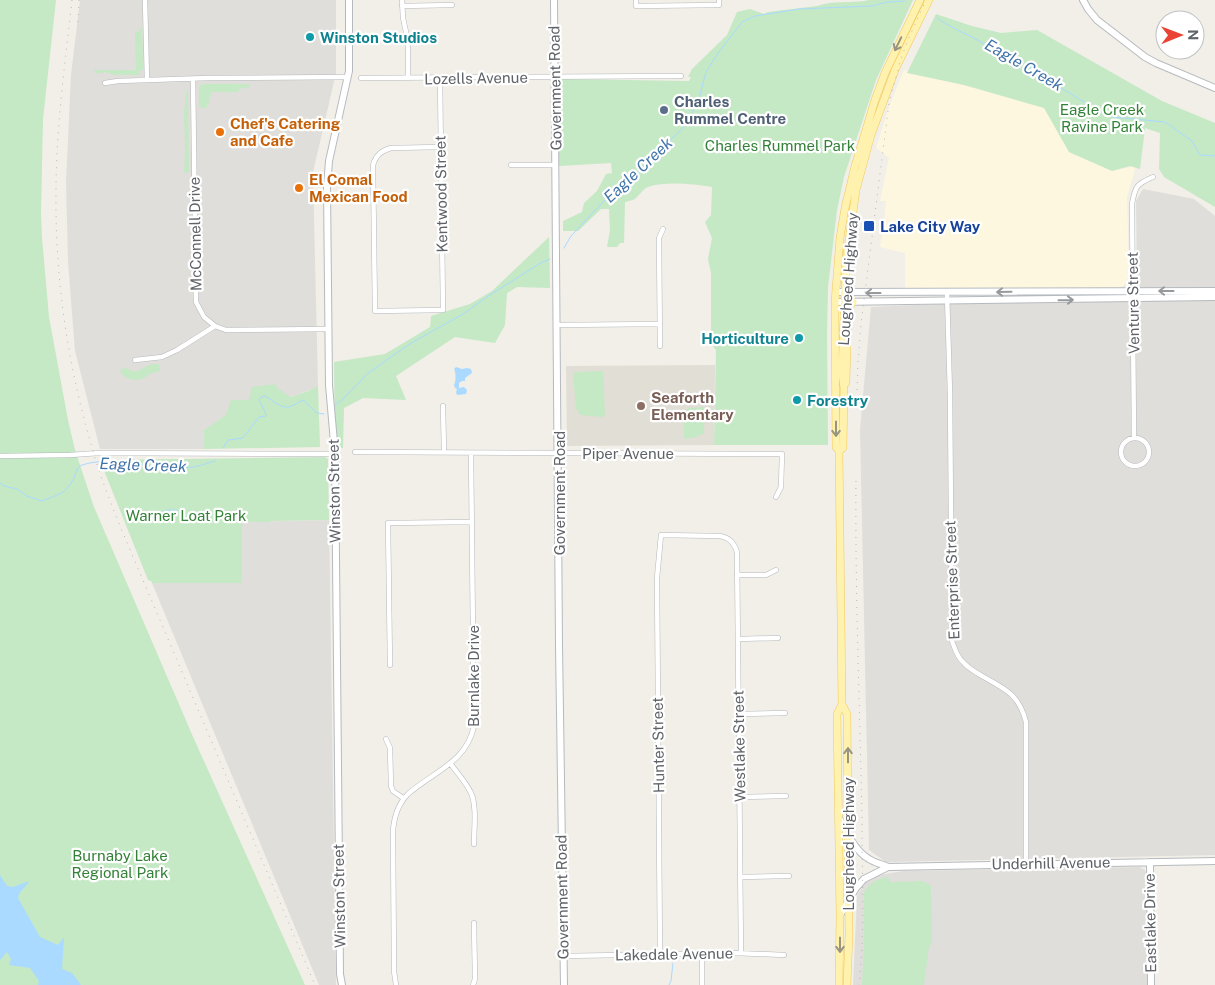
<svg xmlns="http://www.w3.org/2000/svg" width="1215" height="985" font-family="'Public Sans',sans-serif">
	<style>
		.commercial { fill: #fef7e0 }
		.industrial { fill: #e0deda }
		.education { fill: #e1ded6 }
		.green { fill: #c5e8c5 }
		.water { fill: #aadaff }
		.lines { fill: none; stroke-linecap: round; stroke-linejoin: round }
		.stream { stroke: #aadaff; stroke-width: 1 }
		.street-casing { stroke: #b5b8bc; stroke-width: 5.5 }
		.secondary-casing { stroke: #b6babf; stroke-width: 8 }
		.primary-casing { stroke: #f2c960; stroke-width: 8 }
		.street { stroke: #fff; stroke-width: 4.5 }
		.secondary { stroke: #fff; stroke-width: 6 }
		.primary { stroke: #fff2af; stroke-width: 7 }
		.rail { stroke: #b6b7b8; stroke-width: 1; stroke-dasharray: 1 6; stroke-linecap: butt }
		.oneway { stroke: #979581 }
		.oneway2 { stroke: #979a9d }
		.culture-dot { fill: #0f9aa8; stroke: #fff; stroke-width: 2 }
		.service-dot { fill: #5c6f8a; stroke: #fff; stroke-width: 2 }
		.food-dot { fill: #e8710a; stroke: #fff; stroke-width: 2 }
		.transit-dot { fill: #1a4fb4; stroke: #fff; stroke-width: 2 }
		.education-dot { fill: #8d6e63; stroke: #fff; stroke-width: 2 }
		.labels { text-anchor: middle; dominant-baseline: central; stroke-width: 4.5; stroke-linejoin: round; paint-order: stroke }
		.culture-label { font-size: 15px; font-weight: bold; fill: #0d838f; stroke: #fff; text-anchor: start }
		.street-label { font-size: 15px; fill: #5f6368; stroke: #fff }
		.service-label { font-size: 15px; font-weight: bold; fill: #4e5e75; stroke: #fff; text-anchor: start }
		.park-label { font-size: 15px; fill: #348238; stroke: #fff }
		.food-label { font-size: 15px; font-weight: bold; fill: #c56008; stroke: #fff; text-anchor: start }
		.transit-label { font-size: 15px; font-weight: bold; fill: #164399; stroke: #fff; text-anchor: start }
		.education-label { font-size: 15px; font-weight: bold; fill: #785e54; stroke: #fff; text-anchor: start }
		.water-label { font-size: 16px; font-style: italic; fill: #4174aa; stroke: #fff }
	</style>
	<rect width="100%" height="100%" fill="#f1efe8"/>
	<path class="commercial" d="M904 70 964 85 1045 108 1069 152 1112 171 1136 166 1127 197 1129 276 1125 284 1120 288 905 289V253L880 247 884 222 886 201H880L889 158 876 148 890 104Z"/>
	<path class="industrial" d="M80 0H336V73L313 172 318 387 291 397 278 390 250 400 204 430 203 449H100L75 351 68 262 66 182 71 75Z
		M1143 189 1194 199 1215 216V855L886 862 869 850 860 429 871 307 962 303 1140 301 1137 277 1136 201Z
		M329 520 336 985H319L152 583H242V522Z
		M1140 867 1145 870 1146 874 1147 985H853L857 897 858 894 866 882 879 875 903 871Z"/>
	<path class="education" d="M715 365 714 445 567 446 566 366Z"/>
	<path class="green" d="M0 0H56L43 119 41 212 42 238 49 317 68 420 75 450 94 507 194 739 305 985H0Z
		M869 0H913L876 80 844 177 837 210 828 287 827 334 828 445H714L716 350 711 343V273L708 259 712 238 705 222 711 215 712 187C694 184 665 181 648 187 642 189 639 197 633 200 630 201 628 201 625 202L624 243H620L617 247H607L610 230 609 209H601L578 231H563V221L582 212 584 203 597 191 606 174 612 173 611 163 559 166V131L561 120 559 98V82L562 79 689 81 691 77H688L692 69 727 35 737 12 750 9 764 14 768 12 817 6C833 0 852 4 869 0Z
		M936 14 972 26 1001 33 1037 30 1162 101 1215 123V207L1164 177 1159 169 1160 133 1145 128 1140 169 1130 166 1112 171 1069 152 1044 108 964 85 907 73Z
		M140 27H142L143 70H140V75H115L105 72 98 74 93 70H136L135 32 140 31Z
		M202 84H249L250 87 239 89 238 92H212L211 95 210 96V103H207V108L199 107V89L200 86Z
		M186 91H188L189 172 184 173 185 150 184 114Z
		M549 237 550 288 517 287 507 293 505 325 495 343 455 337 396 376 406 400 363 398 344 408 343 448H335L334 362 385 354 430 327 431 316 470 304 492 291Z
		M158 364 160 366V371C158 372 155 372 152 373 148 374 146 378 141 379 133 381 124 379 120 371L121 369 127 368C138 376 140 368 149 365 152 364 155 364 158 364Z
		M603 371 605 414 603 417 580 415 576 408 573 375 575 372Z
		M276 384 277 388 291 397 308 391 318 386 320 447 203 449 204 430 226 415 231 400H249L252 387Z
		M704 407V434L699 435 697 437 684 439V416H686L688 414V408Z
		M325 457 328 459V462L329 520 271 521V522H242V583H152L151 581 148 580 101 463 102 462 101 460Z
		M888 877 890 882 923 881 931 886 932 942 929 947 924 985H862L864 942V892C870 882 877 879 888 877Z"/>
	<path class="water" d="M456 367 462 369 467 368 471 369 472 373 465 378V381H462L459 383V388L464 387 467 390 466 394 457 395 456 392 457 389 455 388 454 385C456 381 456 373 454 369Z
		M0 875 7 886 13 887 29 881C25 889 20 889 18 898L40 937 58 945 64 937 62 969 72 973 81 985H38L39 981 30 968 9 965 11 959 7 952 0 960Z"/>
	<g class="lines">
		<path class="stream" d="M937 18C952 29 970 35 986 45L1046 75 1061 88 1102 113 1113 117 1165 122 1192 141 1200 155 1215 156
			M564 248 571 236 601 204 625 181 635 174 682 129 688 120 699 99 704 79 706 72 716 56 742 22 755 16 799 9 872 6 887 2 905 1
			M335 405 344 398 367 374 395 354 413 342 463 314 490 295 539 264 550 259
			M223 448 228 440 243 438 259 417 266 416 265 412 259 400 261 397 265 396C274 401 281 410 292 406 296 404 299 402 303 400L317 413 324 414
			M0 483 4 486 17 489 27 496 42 501C58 494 63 496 73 480 76 475 75 468 82 465 116 454 159 472 193 467 200 466 208 463 215 461
			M139 518 153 514 157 515 167 510H177
			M669 985 671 981 673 963"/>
		<g class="street-casing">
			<path id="street" d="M145 0 147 80
				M402 0 403 18 408 41V78
				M636 0V6L719 5V0
				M402 6 452 5
				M361 78 681 76
				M440 78 443 310 375 311 373 165C376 155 381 151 391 148L441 147
				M193 79 196 302 204 317 215 326 226 330 329 329
				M105 83 118 81 208 78 348 77
				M511 165H556
				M947 293 950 394 952 641C955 649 957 657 963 662 968 668 975 672 982 676 1005 689 1019 694 1026 722V863
				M558 325 660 324
				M660 346 659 238 663 229
				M135 360 162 357 177 350 215 326
				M443 406 444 452
				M1134 438 1132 204C1135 187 1136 184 1153 177
				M1121 452a14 14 0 1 1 28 0a14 14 0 1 1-28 0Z
				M355 452 782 454 781 487 776 497
				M0 456 70 455 99 453 335 454
				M737 575H766L776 570
				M738 639 778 638
				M390 665 388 523 472 522
				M739 714 785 713
				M386 739 390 748 391 786 393 791 403 798
				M450 763C457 773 466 782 471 793 477 806 474 829 474 844
				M740 797 786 796
				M741 877 789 876
				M702 954V985
				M660 955 657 578 661 535 720 536C730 538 734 543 737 552L741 953
				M563 956 736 953 784 955
				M396 985 394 971 393 831C394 817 398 804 408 794 433 772 467 762 474 726L471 453
				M473 985 475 979 474 923"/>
		</g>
		<g class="secondary-casing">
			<path id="secondary" d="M554 0 559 645 564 985
				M1083 0 1088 9 1097 20 1145 57 1156 63 1215 88
				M836 292 1215 291
				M835 302 1215 297
				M839 818C847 833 855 851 869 859 875 863 882 864 888 867L1215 861
				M1150 862 1151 985
				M840 915 856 888 864 879 888 867
				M342 985 340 974 335 454 329 385 327 187 329 161 349 71V0"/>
		</g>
		<g class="primary-casing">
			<path id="primary" d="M846 383 848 311 849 307 853 302
				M839 451 843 448 844 388 842 372 846 262 856 190 871 135 895 70 929 0
				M842 704 847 714 849 935 847 985
				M839 985 840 915 837 714 842 704 839 451 836 447 835 302 840 238 845 208 855 166 875 100 885 73 920 0"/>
		</g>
		<use href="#street" class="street"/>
		<use href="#secondary" class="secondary"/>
		<use href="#primary" class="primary"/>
		<path class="rail" d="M72 0C65 64 56 128 56 193 55 280 68 367 93 451 100 476 110 501 120 526L315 985
			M78 22 79 0
			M857 390 858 363 861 324 889 103 901 59 907 42 926 0
			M856 481C855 595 860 709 862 822 862 876 865 931 859 985"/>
	</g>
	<defs><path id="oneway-shaft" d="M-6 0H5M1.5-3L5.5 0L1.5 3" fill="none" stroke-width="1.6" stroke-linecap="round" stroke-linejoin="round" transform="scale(1.25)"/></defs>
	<g class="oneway">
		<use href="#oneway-shaft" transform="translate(898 44) rotate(116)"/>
		<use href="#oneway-shaft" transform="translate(836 429) rotate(90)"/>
		<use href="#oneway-shaft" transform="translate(848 755) rotate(-90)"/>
		<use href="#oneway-shaft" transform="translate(840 945) rotate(90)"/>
	</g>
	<g class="oneway2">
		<use href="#oneway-shaft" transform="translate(1166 291) rotate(180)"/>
		<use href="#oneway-shaft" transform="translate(1004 292) rotate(179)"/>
		<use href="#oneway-shaft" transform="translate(873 293) rotate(-180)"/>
		<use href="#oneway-shaft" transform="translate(1066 300) rotate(-1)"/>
	</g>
	<g class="culture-dot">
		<circle cx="310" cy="37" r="5"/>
		<circle cx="799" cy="338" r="5"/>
		<circle cx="797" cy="400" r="5"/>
	</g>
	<circle class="service-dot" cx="664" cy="110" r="5"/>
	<g class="food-dot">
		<circle cx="220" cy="132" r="5"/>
		<circle cx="299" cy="188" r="5"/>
	</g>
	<rect class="transit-dot" x="863" y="220" width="12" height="12" rx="2.5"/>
	<circle class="education-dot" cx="641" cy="406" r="5"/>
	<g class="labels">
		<g class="culture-label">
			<text x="320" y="37">Winston Studios</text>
			<text x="789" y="338" text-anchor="end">Horticulture</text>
			<text x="807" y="400">Forestry</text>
		</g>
		<g class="street-label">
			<text transform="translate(476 78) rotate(-1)">Lozells Avenue</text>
			<text transform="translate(555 88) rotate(-91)">Government Road</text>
			<text transform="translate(441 194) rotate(-91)">Kentwood Street</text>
			<text transform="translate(195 234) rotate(-91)">McConnell Drive</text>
			<text transform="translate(848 279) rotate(-86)">Lougheed Highway</text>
			<text transform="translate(1133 303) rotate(-91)">Venture Street</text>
			<text x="628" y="453">Piper Avenue</text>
			<text transform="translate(334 491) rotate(-91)">Winston Street</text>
			<text transform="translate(559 493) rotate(-90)">Government Road</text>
			<text transform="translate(952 580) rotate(-92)">Enterprise Street</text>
			<text transform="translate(473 676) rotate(-90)">Burnlake Drive</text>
			<text transform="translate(658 745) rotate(-91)">Hunter Street</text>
			<text transform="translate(739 746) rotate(-91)">Westlake Street</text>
			<text transform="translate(848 844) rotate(-90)">Lougheed Highway</text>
			<text transform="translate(1051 863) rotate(-1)">Underhill Avenue</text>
			<text transform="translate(339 896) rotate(-91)">Winston Street</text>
			<text transform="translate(562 897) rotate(-91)">Government Road</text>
			<text transform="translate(1150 923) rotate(-91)">Eastlake Drive</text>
			<text transform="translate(674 954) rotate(-1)">Lakedale Avenue</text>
		</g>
		<g class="service-label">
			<text x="674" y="101">Charles<tspan x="674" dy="17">Rummel Centre</tspan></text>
		</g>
		<g class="park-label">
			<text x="1102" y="109">Eagle Creek<tspan x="1102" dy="17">Ravine Park</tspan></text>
			<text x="780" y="145">Charles Rummel Park</text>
			<text x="186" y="515">Warner Loat Park</text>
			<text x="120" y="855">Burnaby Lake<tspan x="120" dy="17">Regional Park</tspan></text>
		</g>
		<g class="food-label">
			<text x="230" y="123">Chef's Catering<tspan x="230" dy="17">and Cafe</tspan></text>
			<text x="309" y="179">El Comal<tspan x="309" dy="17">Mexican Food</tspan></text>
		</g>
		<g class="transit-label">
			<text x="880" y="226">Lake City Way</text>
		</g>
		<g class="education-label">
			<text x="651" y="397">Seaforth<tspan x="651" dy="17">Elementary</tspan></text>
		</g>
		<g class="water-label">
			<text transform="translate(1024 65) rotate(30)">Eagle Creek</text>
			<text transform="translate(638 170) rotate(-43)">Eagle Creek</text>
			<text transform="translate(143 465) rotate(2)">Eagle Creek</text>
		</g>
	</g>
	<g transform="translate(1180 35) rotate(89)"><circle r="24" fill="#ffffff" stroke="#bfc1c3"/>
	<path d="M0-4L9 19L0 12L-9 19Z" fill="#ea4335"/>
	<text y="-8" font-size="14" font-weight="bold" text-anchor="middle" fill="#5f6368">N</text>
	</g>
</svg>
